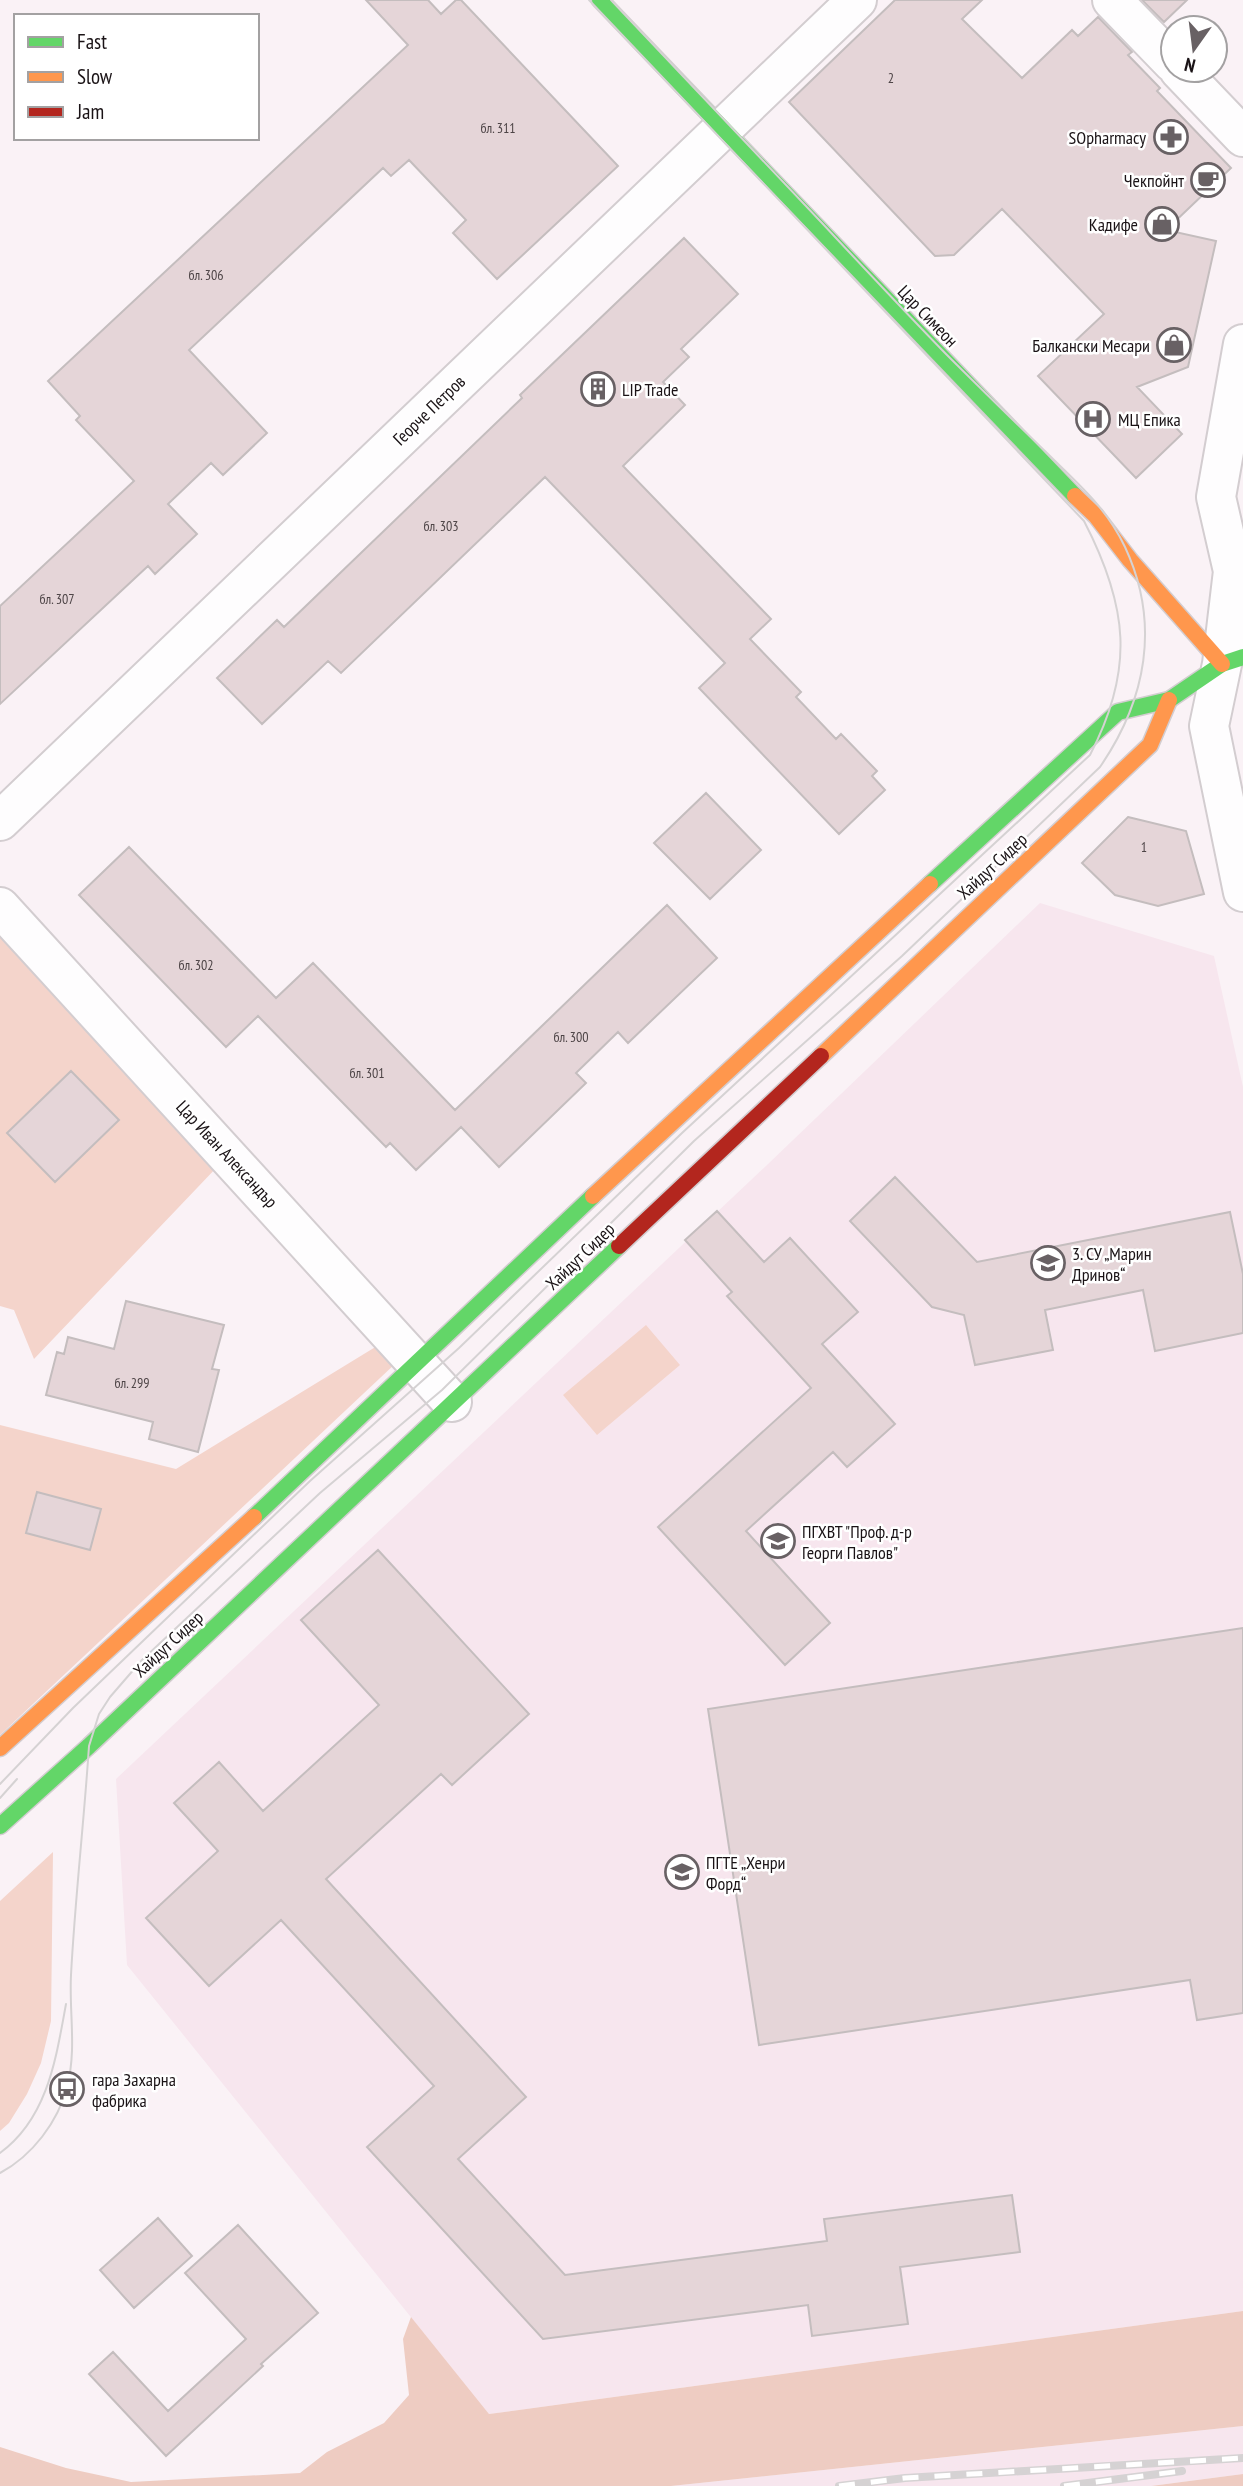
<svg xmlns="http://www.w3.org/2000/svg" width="1243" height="2486" font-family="'PT Sans Narrow',sans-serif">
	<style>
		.built { fill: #f7e6ee }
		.green { fill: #f4d4cb }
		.forest { fill: #eeccc2 }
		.building { fill: #e5d5d8; stroke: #c4bdbe; stroke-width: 2 }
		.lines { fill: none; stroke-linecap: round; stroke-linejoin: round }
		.street-casing { stroke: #d3cdd0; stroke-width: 42 }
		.fast-casing { stroke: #d3cdd0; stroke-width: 19 }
		.slow-casing { stroke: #d3cdd0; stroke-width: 19 }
		.jam-casing { stroke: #d3cdd0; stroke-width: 19 }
		.street { stroke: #fefdfe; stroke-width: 38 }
		.fast { stroke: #63d668; stroke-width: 16 }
		.slow { stroke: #ff974d; stroke-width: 16 }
		.jam { stroke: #b3261e; stroke-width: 16 }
		.tram { stroke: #d5d2d3; stroke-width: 2 }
		.rail-casing { stroke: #d5d2d3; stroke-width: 8 }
		.rail { stroke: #fff; stroke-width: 5; stroke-dasharray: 16; stroke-linecap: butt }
		.labels { text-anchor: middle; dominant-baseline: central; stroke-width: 5; stroke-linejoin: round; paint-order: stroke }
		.number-label { font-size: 14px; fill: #4d4446 }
		.poi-label { font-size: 18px; fill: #1a1316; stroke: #fff; text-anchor: start }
		.street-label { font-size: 18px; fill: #1a1316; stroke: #fff }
	</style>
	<rect width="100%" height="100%" fill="#faf2f6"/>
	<path class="built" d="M1040 903 1214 956 1243 1087V2311L489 2414 127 1965 116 1779 767 1165Z
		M1243 2426V2474L1151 2486H671Z"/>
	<path class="green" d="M0 930 218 1166 34 1359 14 1310 0 1306Z
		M646 1325 680 1365 597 1435 563 1395Z
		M377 1346 396 1363 0 1735V1425L176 1469Z
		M53 1852 51 2021 41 2063 27 2094 9 2123 0 2131V1901Z"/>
	<path class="forest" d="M1243 2311V2426L671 2486H0V2447L66 2468 131 2482 300 2473 327 2452 384 2423 409 2395 403 2339 411 2317 489 2414Z
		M1243 2474V2486H1151Z"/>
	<path class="building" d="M366 0H428L441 14 456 0H461L618 166 497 279 453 233 466 220 409 160 391 176 383 168 189 350 267 433 223 475 211 463 168 504 197 534 155 574 148 566 0 704V606L134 481 76 420 80 416 48 381 408 45Z
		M895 0H982L962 19 1022 78 1072 30 1078 36 1098 17 1132 52 1128 55 1160 88 1157 91 1231 168 1166 230 1216 241 1188 367 1137 387 1182 434 1136 478 1038 376 1104 314 1002 209 954 255 935 256 789 102Z
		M1142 0H1187L1164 22Z
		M684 238 738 294 681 349 689 357 663 382 685 405 623 466 771 619 750 639 801 692 796 697 836 739 841 734 877 771 872 776 885 790 839 834 699 688 725 663 545 477 341 673 328 661 262 724 217 678 277 620 284 627 522 398 520 395Z
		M706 793 761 850 710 899 654 843Z
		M1128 817 1186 831 1204 894 1158 906 1115 895 1082 863Z
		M129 847 276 998 313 963 455 1110 667 905 717 958 628 1043 618 1032 576 1073 586 1083 499 1167 461 1127 416 1170 390 1143 386 1147 258 1016 226 1047 79 895Z
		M71 1071 119 1120 55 1182 7 1133Z
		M895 1177 977 1262 1230 1212 1243 1274V1333L1155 1351 1143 1290 1045 1310 1053 1350 975 1365 964 1315 932 1307 850 1221Z
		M717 1211 764 1262 790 1238 858 1312 822 1344 895 1424 847 1467 833 1452 746 1531 830 1623 785 1665 658 1527 811 1388 727 1296 732 1292 685 1240Z
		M126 1301 224 1325 212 1369 219 1370 198 1452 149 1439 153 1422 46 1395 57 1352 64 1354 68 1337 114 1349Z
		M37 1492 101 1509 90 1550 26 1533Z
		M378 1550 529 1714 452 1785 441 1774 326 1879 526 2097 458 2159 565 2275 827 2241 824 2219 1012 2195 1020 2252 900 2267 908 2324 812 2336 808 2305 543 2339 367 2147 434 2086 281 1920 209 1986 146 1918 218 1851 174 1803 219 1762 263 1811 379 1705 301 1620Z
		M1243 1628V2013L1197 2020 1190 1980 759 2045 708 1709Z
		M158 2218 192 2256 134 2308 100 2270Z
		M238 2225 318 2313 261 2364 263 2366 166 2456 89 2374 113 2352 168 2411 246 2339 185 2273Z"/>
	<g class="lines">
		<g class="street-casing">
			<path id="street" d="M1112 0 1173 63
				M1179 70 1243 137
				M1243 344 1216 497 1233 571 1222 664 1209 726 1243 892
				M0 821 857 0
				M0 907 452 1402"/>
		</g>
		<g class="fast-casing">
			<path id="fast" d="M600 0 1075 496
				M930 884 1118 712 1169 700 1222 664 1243 657
				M254 1517 593 1196
				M0 1826 89 1746 619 1246"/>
		</g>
		<g class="slow-casing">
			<path id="slow" d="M1075 496 1096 516 1130 560 1222 664
				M821 1056 1150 745 1169 700
				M593 1196 930 884
				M0 1748 254 1517"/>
		</g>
		<g class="jam-casing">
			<path id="jam" d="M619 1246 821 1056"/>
		</g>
		<use href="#street" class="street"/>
		<use href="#fast" class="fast"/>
		<use href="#slow" class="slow"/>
		<use href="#jam" class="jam"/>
		<path class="tram" d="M0 1784 73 1708 310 1481 459 1348 682 1133 1090 755C1135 669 1128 606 1084 521L589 0
			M0 1798 17 1779
			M0 2153C48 2118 56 2058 66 2004
			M0 2173C32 2156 58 2122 67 2087 77 2049 69 2013 71 1975 75 1899 84 1822 89 1746L99 1714 110 1697 142 1660 320 1493 442 1390 694 1141 902 956 1100 767C1146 700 1161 624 1125 547 1106 507 1079 485 1048 454 1014 421 980 388 946 354 904 311 863 267 822 223 752 148 681 74 611 0"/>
		<g class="rail-casing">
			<path id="rail" d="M839 2486 905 2478 1243 2458
				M1064 2486 1182 2471"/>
		</g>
		<use href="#rail" class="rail"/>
	</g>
	<defs>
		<g id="pharmacy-ring" transform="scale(1.75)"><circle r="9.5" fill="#fff" stroke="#686164" stroke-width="1.5"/><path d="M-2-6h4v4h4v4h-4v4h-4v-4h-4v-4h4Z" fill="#686164"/></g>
		<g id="cafe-ring" transform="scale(1.75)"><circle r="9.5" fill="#fff" stroke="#686164" stroke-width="1.5"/><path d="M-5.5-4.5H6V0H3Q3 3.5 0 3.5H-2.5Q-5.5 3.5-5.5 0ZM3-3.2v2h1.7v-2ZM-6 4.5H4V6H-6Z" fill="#686164"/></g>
		<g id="shop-ring" transform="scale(1.75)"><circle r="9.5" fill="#fff" stroke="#686164" stroke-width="1.5"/><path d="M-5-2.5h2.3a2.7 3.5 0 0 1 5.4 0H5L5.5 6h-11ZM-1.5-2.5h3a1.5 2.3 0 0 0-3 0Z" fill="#686164"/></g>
		<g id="building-ring" transform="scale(1.75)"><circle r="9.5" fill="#fff" stroke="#686164" stroke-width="1.5"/><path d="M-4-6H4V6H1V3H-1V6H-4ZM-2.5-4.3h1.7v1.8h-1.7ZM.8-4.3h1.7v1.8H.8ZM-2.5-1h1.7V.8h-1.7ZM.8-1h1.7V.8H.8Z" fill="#686164"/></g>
		<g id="hospital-ring" transform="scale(1.75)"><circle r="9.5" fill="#fff" stroke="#686164" stroke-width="1.5"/><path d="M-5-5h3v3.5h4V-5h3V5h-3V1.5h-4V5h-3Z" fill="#686164"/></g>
		<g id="school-ring" transform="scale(1.75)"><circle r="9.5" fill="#fff" stroke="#686164" stroke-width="1.5"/><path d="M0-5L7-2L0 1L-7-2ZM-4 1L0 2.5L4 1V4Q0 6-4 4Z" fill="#686164"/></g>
		<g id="bus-ring" transform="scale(1.75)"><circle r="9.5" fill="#fff" stroke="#686164" stroke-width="1.5"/><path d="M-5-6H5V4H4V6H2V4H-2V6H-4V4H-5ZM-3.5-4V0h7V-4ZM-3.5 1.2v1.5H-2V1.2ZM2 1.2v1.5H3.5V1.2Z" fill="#686164"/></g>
	</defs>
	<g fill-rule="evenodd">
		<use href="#pharmacy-ring" x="1171" y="137"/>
		<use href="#cafe-ring" x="1208" y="180"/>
		<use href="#shop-ring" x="1162" y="224"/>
		<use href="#shop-ring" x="1174" y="345"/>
		<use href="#building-ring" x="598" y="389"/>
		<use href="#hospital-ring" x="1093" y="419"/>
		<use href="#school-ring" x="1048" y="1263"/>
		<use href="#school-ring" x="778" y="1541"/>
		<use href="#school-ring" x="682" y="1872"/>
		<use href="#bus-ring" x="67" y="2089"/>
	</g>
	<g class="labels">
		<g class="number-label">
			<text x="891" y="78">2</text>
			<text x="498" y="128">бл. 311</text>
			<text x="206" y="275">бл. 306</text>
			<text x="441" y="526">бл. 303</text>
			<text x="57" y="599">бл. 307</text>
			<text x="1144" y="847">1</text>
			<text x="196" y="965">бл. 302</text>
			<text x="571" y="1037">бл. 300</text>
			<text x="367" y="1073">бл. 301</text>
			<text x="132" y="1383">бл. 299</text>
		</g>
		<g class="poi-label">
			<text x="1146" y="137" text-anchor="end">SOpharmacy</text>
			<text x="1184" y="180" text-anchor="end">Чекпойнт</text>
			<text x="1138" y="224" text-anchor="end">Кадифе</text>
			<text x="1150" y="345" text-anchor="end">Балкански Месари</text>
			<text x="622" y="389">LIP Trade</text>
			<text x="1118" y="419">МЦ Епика</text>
			<text x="1072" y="1253">3. СУ „Марин<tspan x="1072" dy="21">Дринов“</tspan></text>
			<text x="802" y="1531">ПГХВТ "Проф. д-р<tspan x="802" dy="21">Георги Павлов"</tspan></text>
			<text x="706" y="1862">ПГТЕ „Хенри<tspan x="706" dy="21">Форд“</tspan></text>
			<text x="92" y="2079">гара Захарна<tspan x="92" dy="21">фабрика</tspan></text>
		</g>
		<g class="street-label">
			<text transform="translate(928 316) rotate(46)">Цар Симеон</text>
			<text transform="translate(429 410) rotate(-44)">Георче Петров</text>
			<text transform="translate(992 866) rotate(-43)">Хайдут Сидер</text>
			<text transform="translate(227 1154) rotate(47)">Цар Иван Александър</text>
			<text transform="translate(580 1256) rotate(-44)">Хайдут Сидер</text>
			<text transform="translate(168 1644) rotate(-43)">Хайдут Сидер</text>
		</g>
	</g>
	<rect x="14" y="14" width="245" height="126" fill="#ffffff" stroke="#a3a1a2" stroke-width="2"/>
	<rect x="28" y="37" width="35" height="10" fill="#63d668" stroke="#a3a1a2" stroke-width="2"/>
	<text x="77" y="49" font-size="21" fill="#1a1316">Fast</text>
	<rect x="28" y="72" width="35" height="10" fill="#ff974d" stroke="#a3a1a2" stroke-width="2"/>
	<text x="77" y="84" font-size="21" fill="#1a1316">Slow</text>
	<rect x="28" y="107" width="35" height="10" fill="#b3261e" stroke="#a3a1a2" stroke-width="2"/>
	<text x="77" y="119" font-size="21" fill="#1a1316">Jam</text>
	<g transform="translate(1194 49) rotate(194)"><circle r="33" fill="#ffffff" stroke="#a3a1a2" stroke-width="2"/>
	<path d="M0-5L12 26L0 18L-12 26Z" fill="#686164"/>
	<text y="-10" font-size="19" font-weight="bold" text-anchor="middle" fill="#1a1316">N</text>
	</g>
</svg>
